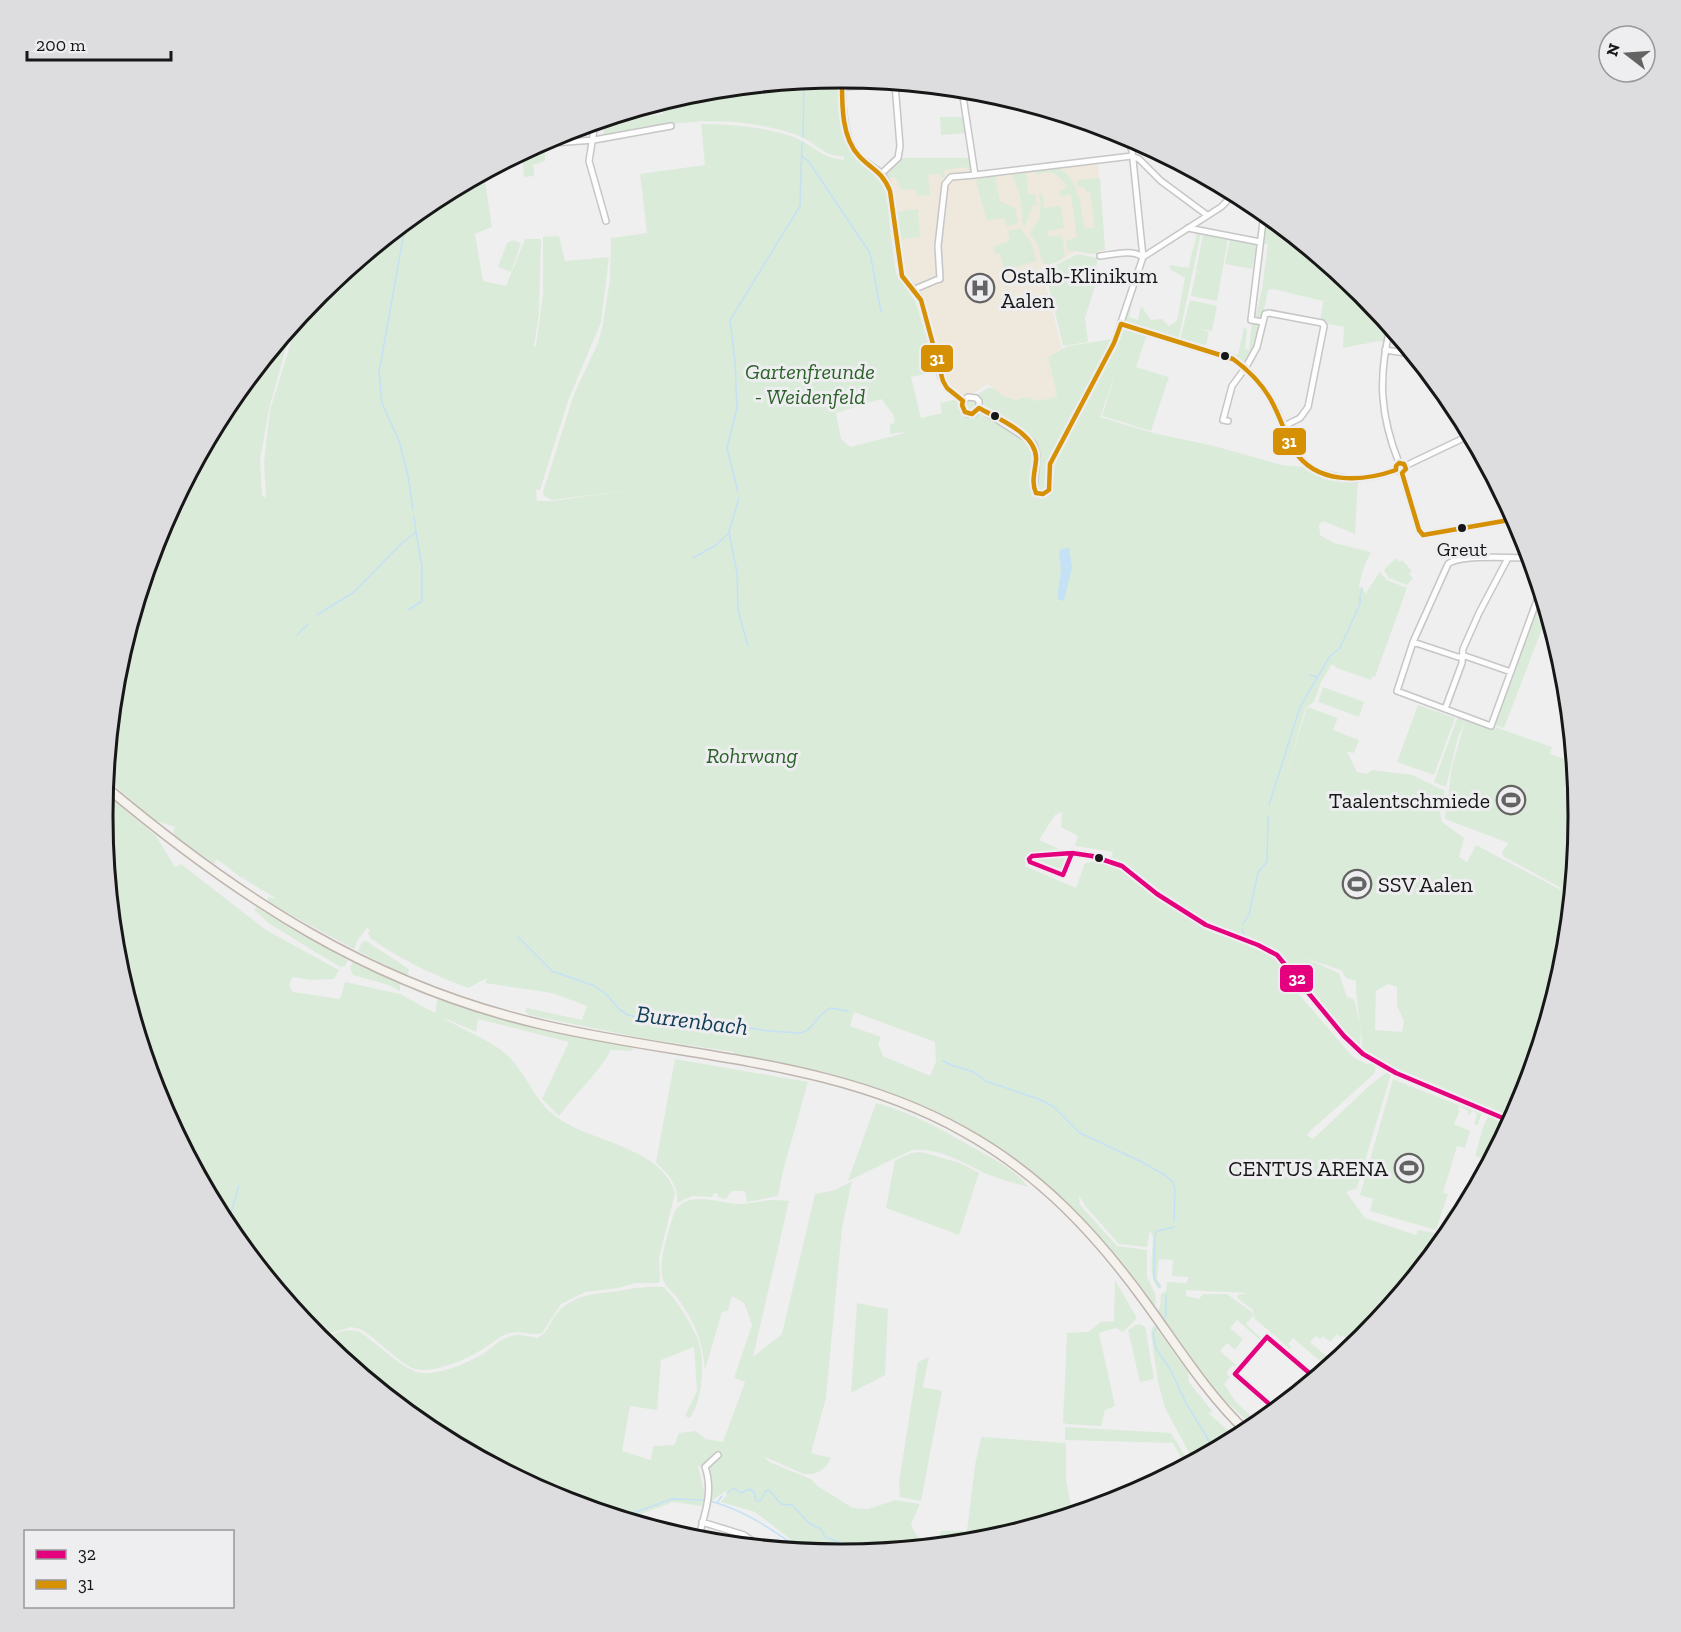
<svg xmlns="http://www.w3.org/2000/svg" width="1681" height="1632" font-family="'Zilla Slab',serif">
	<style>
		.medical { fill: #efe8dd }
		.green { fill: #dbebda; fill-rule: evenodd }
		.water { fill: #c4e1f5 }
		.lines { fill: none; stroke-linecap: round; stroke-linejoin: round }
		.stream { stroke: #c4e1f5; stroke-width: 1.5 }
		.street-casing { stroke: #c6c6c6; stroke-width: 8 }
		.primary-casing { stroke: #beb5af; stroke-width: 11 }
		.street { stroke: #fdfdfd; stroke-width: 5 }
		.primary { stroke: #f5f1ec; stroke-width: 8 }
		.bus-1-casing { stroke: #eeeef0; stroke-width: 9 }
		.bus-2-casing { stroke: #eeeef0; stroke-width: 9 }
		.bus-1 { stroke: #e5007d; stroke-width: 4.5 }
		.bus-2 { stroke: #d59103; stroke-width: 4.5 }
		.bus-dot { fill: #171717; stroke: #eeeef0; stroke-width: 2 }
		.labels { text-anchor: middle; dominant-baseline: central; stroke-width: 6; stroke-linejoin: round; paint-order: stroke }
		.bus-label { font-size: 20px; fill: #171717; stroke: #eeeef0 }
		.poi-label { font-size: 22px; fill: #171717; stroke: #eeeef0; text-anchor: start }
		.park-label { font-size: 22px; font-style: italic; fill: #2c622a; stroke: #eeeef0 }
		.water-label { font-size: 24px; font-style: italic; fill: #123d55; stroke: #eeeef0 }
		.rim { fill: none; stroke: #171717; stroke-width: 3 }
		.line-badge { stroke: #eeeef0; stroke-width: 2 }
		.badge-label { font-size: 16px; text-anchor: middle; font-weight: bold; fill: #fff }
	</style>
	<rect width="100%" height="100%" fill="#efefef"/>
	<path class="medical" d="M971 159 974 176 1098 164 1105 251 1091 254 1076 252 1058 262 1041 267 1062 349 1048 357 1055 383 1057 394 1055 397 1037 401 1027 397 1016 400 1005 397 988 384 973 393 964 395 949 389 922 296 908 280 900 252 893 189 887 174Z"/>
	<path class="green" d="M840 78 845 122 858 155 882 172 898 158H972L975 175 969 174 968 167 944 170 945 177 941 178 940 174 928 175 930 195 917 196 916 189 901 190 895 177 886 179 895 226 889 220 896 273 915 301 921 319 932 361 933 372 911 377 921 418 942 413 940 403 978 394 988 388H993L1005 397 1016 400 1027 397 1037 401 1055 397 1057 394 1048 357 1068 346 1119 338 1117 336 1122 326 1147 334 1136 367 1169 377 1151 431 1102 416 1116 372 1100 417 1153 433 1214 446 1282 465 1306 467 1316 472 1358 480 1355 534 1323 521 1319 524 1320 535 1334 543 1371 552C1365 563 1361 574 1359 587L1363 589 1365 594 1380 572 1387 580 1407 588 1375 677 1372 676 1371 680 1337 668 1332 664 1321 682 1314 702 1306 707 1285 780 1307 707 1338 718 1333 730 1359 740 1354 753 1347 752 1357 772 1367 774 1372 770 1412 775 1445 791 1440 813 1442 822 1464 838 1459 857 1467 862 1476 845 1561 890V888L1503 856 1502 852 1508 844 1506 842 1445 819 1452 767 1465 721 1458 737 1446 787 1434 782 1458 716 1488 726 1540 592 1547 616 1504 728 1498 726H1492L1552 747 1550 754 1573 762 1578 816 1564 960 1522 1099 1511 1120 1508 1119 1489 1161 1475 1156 1483 1127 1490 1112C1447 1093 1400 1078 1362 1050 1363 1026 1355 1004 1356 981L1346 978 1341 970 1304 958 1339 973 1347 997 1354 999 1361 1027 1360 1049 1280 960 1303 987 1297 992 1353 1057 1367 1064 1371 1063 1376 1067 1374 1074 1307 1134 1308 1136 1313 1139 1369 1086 1387 1072 1391 1074 1357 1188 1346 1192 1365 1218 1416 1235 1418 1230 1436 1233 1440 1232 1447 1213 1454 1206 1449 1222 1450 1231 1362 1338 1354 1345 1342 1335 1340 1337 1337 1334 1330 1342 1323 1336 1320 1339 1316 1336 1310 1342 1333 1362 1327 1367 1293 1338 1288 1344 1291 1347 1290 1349 1254 1318 1253 1310 1237 1298 1238 1295 1247 1293 1186 1290V1296L1199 1299 1203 1294H1227L1252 1312 1253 1316 1246 1324 1261 1338 1260 1340 1237 1320 1230 1328 1243 1339 1235 1350 1227 1343 1220 1351 1237 1366 1236 1367 1233 1365 1226 1373 1230 1377 1224 1384 1236 1402 1254 1419V1420L1258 1424 1254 1427 1221 1397 1157 1314 1160 1306 1161 1294 1166 1291 1167 1282 1187 1283 1188 1277 1172 1276 1173 1260 1159 1259 1157 1280 1162 1286 1159 1289C1147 1277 1153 1253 1153 1237L1150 1231 1147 1247 1119 1244 1086 1207 1079 1195 1080 1205 1117 1246 1147 1250V1277L1156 1296 1155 1306C1139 1290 1127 1269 1113 1252 1100 1236 1084 1220 1069 1205 975 1113 860 1079 734 1054V1052L641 1038 529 1015 525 1011 527 1008 582 1020 587 1006 552 993 485 983 487 978 468 988C433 975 401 960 370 938L368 933 370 930 367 928 359 938 354 949 268 903V897L277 899 239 876 217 859 214 864 172 835 175 827 154 820 106 778 117 672 159 533 227 406 292 326 269 409 260 460 262 495 266 498 264 462 270 410 291 342 295 323 319 294 431 202 484 174 492 227 475 234 483 281 506 286 525 239H541L539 313 534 347 536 346 543 294V237L559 236 565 261 609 257 601 322 568 401 540 490H536L537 501H553L631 490 552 500 544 496 543 492 574 394 598 343 603 324 610 279 611 238 647 233 640 174 705 165 701 124C732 124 764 127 794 137 816 146 819 157 844 160L843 156C826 158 817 144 803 138 793 133 782 130 772 128 713 114 661 125 603 135L605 123 663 114 662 103 697 92ZM881 399 893 414 895 423 890 424V434L904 432 901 434 850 447 841 439 836 413ZM1062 812 1061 827 1078 836 1075 846 1113 852 1109 863 1102 860 1085 863 1076 888 1025 866 1029 858 1059 874 1067 857 1058 854 1057 848 1039 840 1055 815ZM1388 984 1397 987V1006L1404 1021 1402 1032 1375 1030 1376 991ZM854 1012 935 1042 936 1062 930 1076 883 1056 878 1044 881 1037 850 1026Z
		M940 117H965L967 133 941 135Z
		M553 137 558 138V143L545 146V161L533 165 534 176 524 177 522 156 520 155Z
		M1059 168C1081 182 1080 207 1085 229L1095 227 1090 192H1087L1085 188 1078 186 1076 180 1100 178 1105 250 1097 251V254L1067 250 1066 240 1077 238 1071 195 1060 196 1059 192 1067 187C1059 175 1051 168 1037 175L1035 171Z
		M1026 173 1028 194H1035L1037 206 1033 205 1025 227 1021 220 1023 219 1020 196 1012 174Z
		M995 176 1000 201 1015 208 1018 223 1007 227 1004 218 987 221 976 181 981 178Z
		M1039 193H1042L1044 208 1061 206 1064 228 1047 231 1049 237 1062 235 1065 256C1059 261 1051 267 1043 263L1037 243 1030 234 1041 214 1039 211 1041 205Z
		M918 209 920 237 900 239 896 212Z
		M1265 214 1363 294 1390 328 1386 343 1379 341 1343 348 1344 327 1320 322 1323 301 1273 289 1268 290 1262 321 1255 319 1262 289 1268 244 1261 243Z
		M1020 228 1030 240 1037 261 1005 270 1000 254H995L994 246 1010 241 1008 231Z
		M1197 232 1201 233 1178 341 1123 324 1129 302 1132 304 1129 317 1138 320 1141 306 1151 320 1162 319 1169 326 1177 321 1185 278 1171 270 1169 265 1189 268C1190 256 1195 245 1197 232Z
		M1203 234 1228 239 1217 301 1191 296 1196 272 1203 273 1196 271Z
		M1230 239 1257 244 1252 269 1225 264Z
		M513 240 521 243 511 272 498 267 507 243Z
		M1078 254 1098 258 1096 268 1099 274 1085 318 1088 342 1063 346 1045 270Z
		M1190 300 1217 306 1212 331 1200 329 1209 332 1206 345 1180 339Z
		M1252 321 1261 323 1256 344 1246 365 1210 350 1238 355 1244 328 1247 329 1245 349 1249 350Z
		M1396 558 1399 562 1402 560 1412 571 1409 574 1413 578 1407 585 1389 578 1384 570Z
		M1323 687 1364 702 1359 717 1318 702Z
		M1418 705 1455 718 1434 775 1397 762Z
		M105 793 156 836 175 867 181 864 266 930 339 970 334 979 310 980 293 977 289 985 293 992 340 999 345 982 400 994 435 1013 438 996 516 1023 634 1046 632 1051 611 1050C598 1074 575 1094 559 1116L542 1099 569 1042 478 1019 476 1032 442 1017C463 1031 491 1039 509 1057 528 1076 535 1103 558 1118 591 1142 662 1147 675 1193L659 1258 660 1281 658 1283H636L618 1288 585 1292 561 1304 542 1333C531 1336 521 1330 510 1333 501 1335 494 1342 486 1347 470 1358 431 1376 412 1368 394 1359 378 1339 360 1329L351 1327 318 1337 227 1226 159 1098 117 960 103 816Z
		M256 907 348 960 345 966 340 967 270 924 254 910Z
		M366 941 409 969 407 976 358 951 362 942Z
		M353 961 400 983V991L389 985 353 975 350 968Z
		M675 1059 808 1082 783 1171 778 1196 747 1202 745 1191H731L726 1199 718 1197V1194L714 1193 712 1197 692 1196 677 1203C679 1184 668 1175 656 1162Z
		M1393 1079 1458 1105 1482 1112 1478 1125 1474 1124 1477 1113 1472 1111 1470 1115 1467 1114 1468 1111 1459 1106 1458 1110 1460 1111 1454 1124 1470 1131 1465 1148 1457 1146 1443 1193 1448 1194 1436 1230 1370 1211 1373 1199 1360 1195Z
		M876 1103C911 1112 941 1129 972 1147 992 1158 1015 1169 1028 1187 1015 1183 1000 1180 987 1174 963 1163 940 1147 912 1150L848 1181Z
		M921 1152 960 1163 979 1173 959 1235 886 1208 895 1160 912 1153Z
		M852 1181 842 1228 826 1398 811 1453 831 1458C825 1470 818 1475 804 1474L765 1457 769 1462 811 1479 816 1485 853 1508 868 1509 895 1500 920 1504 911 1524C915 1535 921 1543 934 1545L840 1554 806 1551 755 1512 721 1502 727 1494 726 1491 711 1501C711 1489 712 1477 705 1467L698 1466 705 1495 702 1506 673 1502 628 1519 558 1498 430 1429 319 1338 347 1330 358 1331C377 1342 393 1362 414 1371 432 1379 472 1362 487 1351 496 1344 503 1337 515 1335 522 1334 530 1337 537 1338 550 1332 550 1319 560 1310 575 1295 593 1294 612 1292 630 1289 645 1286 664 1287 677 1301 689 1320 697 1337 706 1359 703 1399 690 1418L685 1416 697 1391 694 1347 661 1360 657 1410 630 1406 622 1451 651 1460 653 1446 674 1445 679 1433 696 1431 706 1439 723 1442 745 1382 734 1378 752 1325 744 1303 732 1296 728 1311 722 1312 705 1370C702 1339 696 1326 679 1300 675 1294 667 1288 664 1282 656 1265 669 1231 674 1213 687 1188 719 1204 741 1204 751 1204 760 1201 770 1200 776 1200 783 1200 789 1201L753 1357 782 1334 815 1194 835 1190Z
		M1115 1280 1137 1318 1123 1332 1116 1328 1099 1333 1115 1406 1105 1410 1101 1426 1066 1424 1063 1422 1067 1333 1088 1332 1101 1322 1114 1321Z
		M857 1303 888 1309 885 1375 851 1393Z
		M1140 1324 1145 1327 1146 1331 1154 1379 1140 1382 1128 1330 1136 1325Z
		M1154 1325 1188 1371 1189 1382 1213 1412 1208 1413 1236 1437 1193 1460 1165 1408 1158 1382 1153 1349 1151 1331Z
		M929 1357 923 1387 942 1391 921 1501 900 1497 899 1482 918 1362Z
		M1065 1427 1171 1433 1189 1462 1185 1465 1173 1443 1065 1440Z
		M981 1437 1066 1443V1479L1072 1513 984 1540 937 1545 941 1531H967L975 1465Z"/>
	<path class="water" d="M1069 548 1072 567 1064 601 1057 599 1061 570 1059 554 1061 549Z"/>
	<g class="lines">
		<path class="stream" d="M803 137 804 82
			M802 156 809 162 870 253 881 312
			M409 220 404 233 379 372 382 403 399 441 408 476 413 510
			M738 492 727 448 737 408 735 361 730 320 800 206 802 142
			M739 498 729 532 737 573 738 610 748 646
			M693 558 716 545 729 533
			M1361 593 1362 588
			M408 610 422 601V567L416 532
			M317 615 354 592 402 543 416 532 414 517
			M297 635 308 624
			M1310 675 1317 677
			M1269 805 1300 707 1330 656 1340 648 1360 604V595
			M1243 924 1249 915 1258 872 1267 862 1268 816
			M1242 929 1245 937 1268 945
			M517 936 552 971 595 986 606 994 620 1010 628 1015 639 1018 669 1020 690 1019 769 1031 800 1033 808 1030 822 1014 830 1008 848 1011
			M943 1061 951 1065 974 1072 986 1081 1041 1100 1054 1107 1080 1133 1142 1162 1166 1176 1173 1182 1175 1190 1174 1222
			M227 1226 239 1186
			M1160 1287 1154 1278 1155 1235 1157 1231 1174 1227
			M1162 1320 1166 1316V1295
			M1157 1326 1153 1334 1156 1349 1170 1369 1186 1403 1214 1449
			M727 1493 734 1488 741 1493 749 1489 754 1492 756 1501 761 1500 766 1491 769 1490 781 1504 792 1505 809 1523 821 1529 825 1537 839 1542 846 1553
			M710 1501 717 1503 722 1496
			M717 1503C749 1513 774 1531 801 1550
			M622 1517 672 1499 705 1500"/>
		<g class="street-casing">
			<path id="street" d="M842 78C842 99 843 141 859 156 875 172 882 166 890 191L902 276C908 285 916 290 921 300L941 377 947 388 963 401
				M842 87 895 84 900 146 898 158 883 172
				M962 90 975 175 1132 156
				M963 97 981 92
				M595 123 589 161 606 221
				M1123 134 1132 150 1143 257
				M540 144 594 140 671 126
				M1132 150 1140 143
				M1132 156 1139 159 1161 181 1207 215
				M1232 197 1240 204H1253
				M1188 228 1260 242
				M1100 256C1112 255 1131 249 1141 256
				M936 280 940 279 938 246 945 184 951 177 975 175
				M915 289 934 281
				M1263 322 1251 320 1264 213
				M1121 324 1233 359C1251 371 1265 387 1275 407 1290 439 1293 468 1333 476 1356 481 1374 478 1396 470L1402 473
				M1390 328C1378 379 1380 415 1399 463
				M1385 350 1412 354
				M963 401V409L968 414 975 413 979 408
				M963 401 968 397 976 398 979 401V408
				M979 408 1029 440 1034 444 1037 456 1034 489 1038 494 1047 492 1050 486V464L1114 343 1143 257 1221 207 1234 194
				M1228 421 1223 420 1232 386 1246 367 1257 347 1265 314 1269 313 1322 323 1324 326 1308 407 1300 418 1282 427
				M1405 466 1470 435
				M1396 470V466L1399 463 1405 466 1406 469 1402 473 1419 530 1423 535 1515 519
				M1530 558C1512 558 1461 554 1448 564L1413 642 1397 691 1491 726 1540 592
				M1536 578 1539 587
				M1413 642 1458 657 1465 656 1511 672
				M1445 709 1462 663 1463 649 1479 613 1508 558
				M1072 853 1063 875 1030 862 1029 859 1032 856 1072 853 1092 856 1122 866 1157 894 1206 925 1258 945 1277 955 1344 1036 1363 1054 1396 1073 1510 1121
				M1275 1409 1235 1374 1267 1337 1314 1377
				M702 1522 744 1535 760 1546
				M698 1540C704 1515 714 1492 705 1467L718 1455"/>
		</g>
		<g class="primary-casing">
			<path id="primary" d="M105 786C238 898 372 986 544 1025 685 1058 835 1059 964 1132 1040 1174 1096 1234 1146 1303 1178 1347 1207 1394 1247 1432"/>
		</g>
		<use href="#street" class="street"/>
		<use href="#primary" class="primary"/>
		<g class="bus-1-casing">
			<path id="bus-1" d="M1072 853 1092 856 1122 866 1157 894 1206 925 1258 945 1277 955 1344 1036 1363 1054 1396 1073 1510 1121
				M1072 853 1063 875 1030 862 1029 859 1032 856Z
				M1267 1337 1314 1377
				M1235 1374 1275 1409
				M1235 1374 1267 1337"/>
		</g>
		<g class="bus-2-casing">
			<path id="bus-2" d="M842 78C842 103 841 137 859 156 872 170 882 171 890 191L902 276 921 300 943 381 947 388 963 401 962 405 965 412 972 414 979 408C998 419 1038 434 1036 460 1035 472 1031 482 1036 493L1043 494 1049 490 1050 464 1114 343 1121 324 1233 359C1251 372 1266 388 1275 408 1282 422 1286 437 1294 450 1316 485 1362 482 1396 470V466L1399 463 1404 464 1406 469 1402 473 1419 530 1423 535 1515 519"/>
		</g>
		<use href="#bus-1" class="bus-1"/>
		<use href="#bus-2" class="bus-2"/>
	</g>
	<defs>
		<g id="hospital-ring" transform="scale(1.5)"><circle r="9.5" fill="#eeeef0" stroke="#636363" stroke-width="1.5"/><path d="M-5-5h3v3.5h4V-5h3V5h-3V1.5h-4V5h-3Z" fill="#636363"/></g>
		<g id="stadium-ring" transform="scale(1.5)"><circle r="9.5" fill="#eeeef0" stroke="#636363" stroke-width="1.5"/><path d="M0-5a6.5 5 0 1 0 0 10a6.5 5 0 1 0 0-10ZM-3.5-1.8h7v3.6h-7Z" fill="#636363"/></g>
	</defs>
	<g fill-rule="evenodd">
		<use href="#hospital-ring" x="980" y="288"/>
		<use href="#stadium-ring" x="1511" y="800"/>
		<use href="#stadium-ring" x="1357" y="884"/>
		<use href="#stadium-ring" x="1409" y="1168"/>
	</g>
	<g class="bus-dot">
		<circle cx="1225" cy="356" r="5"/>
		<circle cx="995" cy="416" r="5"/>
		<circle cx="1462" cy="528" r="5"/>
		<circle cx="1099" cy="858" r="5"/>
	</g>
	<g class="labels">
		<g class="bus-label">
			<text x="1462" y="549">Greut</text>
		</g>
		<g class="poi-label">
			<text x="1001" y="275">Ostalb-Klinikum<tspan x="1001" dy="25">Aalen</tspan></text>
			<text x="1490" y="800" text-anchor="end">Taalentschmiede</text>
			<text x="1378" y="884">SSV Aalen</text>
			<text x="1388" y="1168" text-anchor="end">CENTUS ARENA</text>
		</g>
		<g class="park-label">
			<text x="810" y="371">Gartenfreunde<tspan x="810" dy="25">- Weidenfeld</tspan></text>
			<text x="752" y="755">Rohrwang</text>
		</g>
		<g class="water-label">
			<text transform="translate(692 1020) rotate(7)">Burrenbach</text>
		</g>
	</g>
	<path d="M0 0H1681V1632H0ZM840 88H841A727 727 0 0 1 1568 815V817A727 727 0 0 1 841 1544H840A727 727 0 0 1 113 817V815A727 727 0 0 1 840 88Z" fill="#dddddf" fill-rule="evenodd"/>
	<path class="rim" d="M840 88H841A727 727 0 0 1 1568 815V817A727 727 0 0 1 841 1544H840A727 727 0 0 1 113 817V815A727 727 0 0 1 840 88Z"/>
	<g class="line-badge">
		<rect x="920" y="344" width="34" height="29" rx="6" fill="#d59103"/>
		<rect x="1272" y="427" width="35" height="29" rx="6" fill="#d59103"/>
		<rect x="1279" y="964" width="35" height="29" rx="6" fill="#e5007d"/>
	</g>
	<g class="badge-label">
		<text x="937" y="364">31</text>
		<text x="1289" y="447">31</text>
		<text x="1297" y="984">32</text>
	</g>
	<rect x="24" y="1530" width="210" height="78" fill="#eeeef0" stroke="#989899" stroke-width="1.5"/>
	<rect x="36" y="1550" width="30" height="9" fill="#e5007d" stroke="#989899" stroke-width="1.5"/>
	<text x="78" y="1560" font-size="18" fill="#171717">32</text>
	<rect x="36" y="1580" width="30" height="9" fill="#d59103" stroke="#989899" stroke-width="1.5"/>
	<text x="78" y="1590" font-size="18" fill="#171717">31</text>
	<g transform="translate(1627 54) rotate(287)"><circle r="28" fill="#eeeef0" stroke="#989899" stroke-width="1.5"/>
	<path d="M0-4.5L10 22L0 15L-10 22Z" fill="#636363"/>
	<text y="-9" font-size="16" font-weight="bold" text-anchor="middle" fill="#171717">N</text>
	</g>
	<path d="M27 51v9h144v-9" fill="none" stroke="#171717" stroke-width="3"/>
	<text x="36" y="51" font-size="18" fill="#171717" stroke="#eeeef0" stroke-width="4.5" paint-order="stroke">200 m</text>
</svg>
